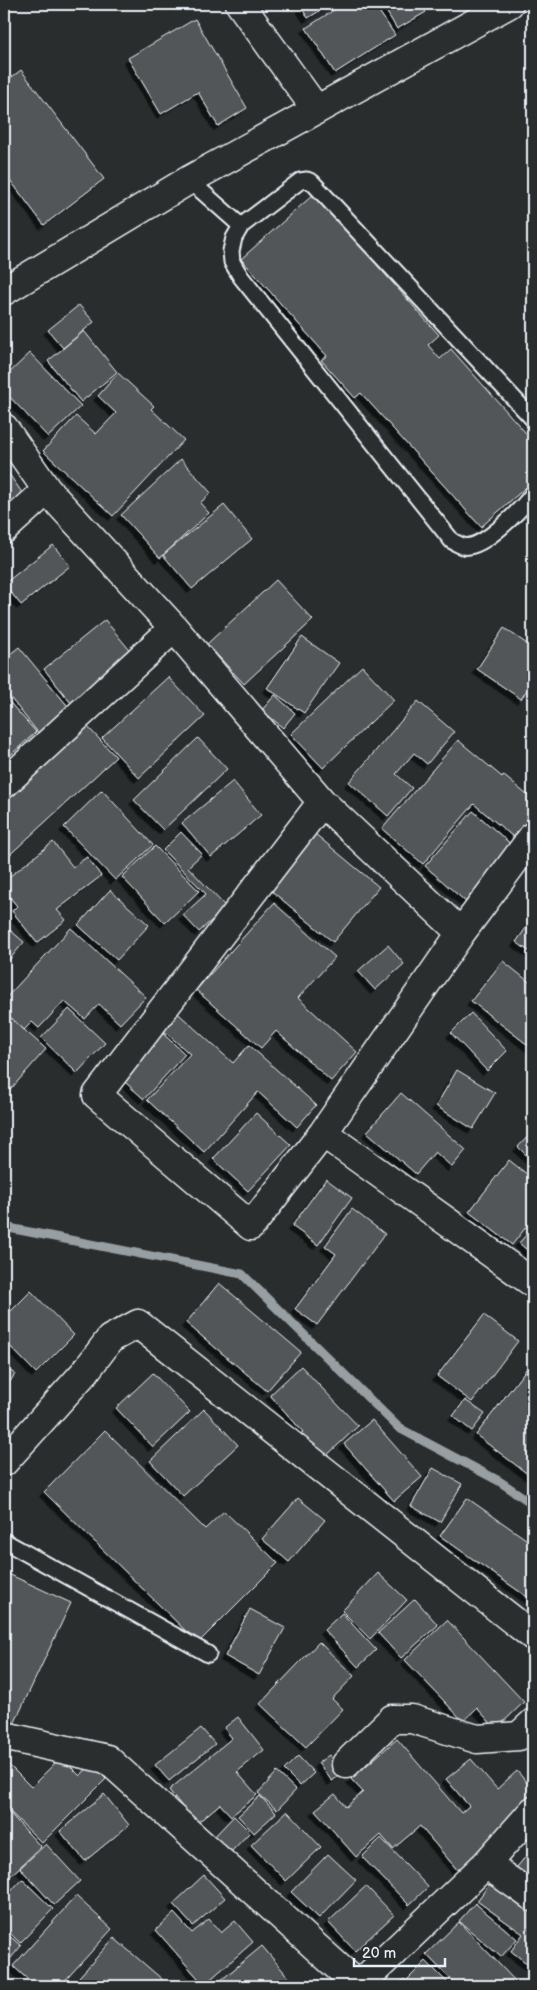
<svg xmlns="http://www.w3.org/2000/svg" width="537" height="1990" font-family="'Balsamiq Sans',sans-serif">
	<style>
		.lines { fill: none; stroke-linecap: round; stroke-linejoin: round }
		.stream { stroke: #989fa3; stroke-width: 9 }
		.building { fill: #535759; stroke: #e8f1f8; filter: url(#shadow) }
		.lane-casing { stroke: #e8f1f8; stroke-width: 19 }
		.street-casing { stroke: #e8f1f8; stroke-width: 31 }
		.secondary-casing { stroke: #e8f1f8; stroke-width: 31 }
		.lane { stroke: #2a2d2e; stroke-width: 15 }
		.street { stroke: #2a2d2e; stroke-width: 28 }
		.secondary { stroke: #2a2d2e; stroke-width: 28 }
	</style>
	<defs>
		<filter id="shadow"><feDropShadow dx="-4.5" dy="4.5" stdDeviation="0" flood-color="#0009"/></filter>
	</defs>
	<rect width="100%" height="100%" fill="#2a2d2e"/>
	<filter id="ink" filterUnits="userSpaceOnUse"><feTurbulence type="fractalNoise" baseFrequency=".02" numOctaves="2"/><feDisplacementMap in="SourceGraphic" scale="10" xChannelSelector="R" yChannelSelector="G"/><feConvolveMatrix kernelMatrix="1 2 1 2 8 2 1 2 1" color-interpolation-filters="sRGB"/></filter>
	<g filter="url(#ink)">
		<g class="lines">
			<path class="stream" d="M4 1227 242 1274 399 1428 499 1481 533 1504"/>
		</g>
		<path class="building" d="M299 4H331L308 18Z
			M343 4H374L395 35 335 73 306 28Z
			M382 4H421L426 12 397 29Z
			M195 19 247 108 218 126 198 92 161 114 128 58Z
			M21 70 104 179 44 225 4 172V83Z
			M314 194 439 335 428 345 440 359 451 349 533 441V481L481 527 361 393 355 398 321 360 327 356 241 259Z
			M79 305 94 322 63 348 48 330Z
			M84 331 117 372 81 402 48 361Z
			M30 353 81 406 48 437 4 391V378Z
			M118 373 154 406 151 409 184 440 113 516 43 451 76 416 96 434 116 413 98 396Z
			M181 459 211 493 200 503 209 513 160 558 121 515Z
			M4 467 28 501 4 518Z
			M224 505 252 539 192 589 163 555Z
			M53 545 70 566 21 605 4 584Z
			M276 580 313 620 244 684 207 644Z
			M105 620 132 653 71 703 44 669Z
			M504 628 533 648V681L521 699 477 669Z
			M302 637 339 663 304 713 267 688Z
			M19 647 71 710 40 735 4 690V659Z
			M362 666 394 700 323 768 291 734Z
			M168 677 205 716 139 778 102 738Z
			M275 695 295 713 283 728 262 710Z
			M4 696 36 732 4 761Z
			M418 701 454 732 427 764 414 753 396 774 412 788 388 816 349 782Z
			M86 725 116 757 4 860V801Z
			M198 738 227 769 163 830 134 800Z
			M458 740 502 777 503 775 533 800V823L518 841 474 804 423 864 382 829Z
			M233 781 261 815 211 857 182 823Z
			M102 790 153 845 115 880 64 827Z
			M473 811 513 846 466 902 425 866Z
			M181 832 202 854 188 867 226 907 199 932 183 915 206 894 163 850Z
			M314 833 379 887 333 942 268 888Z
			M53 842 73 867 87 857 101 876 57 910 66 920 37 943 12 911 17 906 4 890V881Z
			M155 846 199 891 165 923 122 877Z
			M110 890 149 925 117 960 78 925Z
			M274 903 335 957 298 998 357 1052 331 1081 276 1031 261 1048 196 990Z
			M533 918V954L516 942Z
			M4 925 24 942 4 966Z
			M71 928 146 997 120 1024 99 1004 85 1019 64 1001 39 1028 32 1022 24 1030 4 1011V1000Z
			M388 945 404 964 375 990 358 971Z
			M503 961 533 985V1049L471 1001Z
			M171 1007 233 1063 249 1045 316 1105 297 1127 258 1092 204 1152 147 1100 190 1054 156 1024Z
			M69 1009 105 1043 77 1073 41 1038Z
			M4 1012 46 1049 4 1097Z
			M471 1013 507 1051 487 1071 451 1033Z
			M159 1030 185 1054 144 1099 117 1075Z
			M457 1070 495 1093 473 1129 436 1106Z
			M401 1093 466 1150 452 1167 435 1152 416 1174 367 1132Z
			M256 1113 291 1145 248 1191 213 1159Z
			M533 1131V1162L518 1147Z
			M509 1160 533 1179V1218L512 1245 469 1212Z
			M326 1179 352 1198 318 1245 292 1226Z
			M352 1209 385 1234 317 1325 295 1309 336 1254 325 1246Z
			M533 1227V1255L519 1243Z
			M219 1283 301 1352 267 1391 186 1323Z
			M31 1291 74 1335 36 1373 4 1340V1318Z
			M484 1315 518 1341 472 1402 437 1376Z
			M533 1360V1478L476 1435Z
			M301 1366 358 1426 322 1460 299 1435 303 1432 270 1395Z
			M4 1367 15 1374 4 1391Z
			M153 1373 190 1412 153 1447 116 1408Z
			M465 1400 485 1414 472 1431 453 1416Z
			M204 1409 238 1445 183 1496 150 1461Z
			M372 1420 422 1477 394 1501 344 1444Z
			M105 1430 205 1529 224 1511 278 1563 198 1643 44 1492Z
			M433 1468 462 1484 440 1522 411 1506Z
			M298 1498 325 1520 289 1562 262 1539Z
			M467 1498 533 1544V1594L530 1599 440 1536Z
			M4 1572 71 1603 14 1724 4 1720Z
			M378 1573 407 1600 370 1639 342 1611Z
			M415 1599 438 1625 401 1658 378 1633Z
			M250 1609 285 1628 259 1675 225 1656Z
			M342 1613 376 1650 358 1667 324 1630Z
			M447 1620 524 1702 496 1729 477 1708 463 1721 405 1660Z
			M319 1642 354 1676 332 1699 343 1709 306 1747 260 1704Z
			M238 1717 264 1750 237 1772 257 1795 231 1816 220 1804 196 1824 169 1790 232 1738 224 1728Z
			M201 1728 215 1744 169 1781 155 1765Z
			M397 1739 461 1813 469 1806 446 1779 471 1759 497 1789 517 1771 533 1790V1801L492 1837 495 1841 459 1872 420 1826 393 1849 381 1835 356 1857 315 1810 335 1794 346 1807 363 1792 351 1779Z
			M329 1755 343 1773 332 1781 318 1763Z
			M298 1756 314 1773 300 1786 284 1770Z
			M61 1757 80 1776 91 1764 106 1779 42 1843 4 1806V1760L31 1787Z
			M277 1772 296 1790 277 1810 258 1793Z
			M104 1794 129 1825 85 1861 60 1831Z
			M260 1796 276 1813 254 1833 238 1816Z
			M4 1807 41 1847 4 1882Z
			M287 1811 321 1847 286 1881 251 1845Z
			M234 1816 250 1832 229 1854 212 1839Z
			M381 1838 428 1887 409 1905 362 1857Z
			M46 1844 80 1881 54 1905 20 1868Z
			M533 1848V1884L516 1868Z
			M328 1854 356 1880 319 1918 291 1892Z
			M204 1875 225 1898 193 1926 173 1904Z
			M22 1879 53 1909 20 1943 4 1927V1899Z
			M493 1879 533 1908V1968L511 1951 523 1934 477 1901Z
			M366 1886 394 1915 355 1951 328 1922Z
			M76 1896 112 1929 60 1986H35L13 1966Z
			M475 1903 517 1939 501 1957 459 1921Z
			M174 1913 192 1933 209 1919 221 1933 235 1921 253 1942 204 1985 156 1930Z
			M459 1922 520 1986H457L426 1954Z
			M4 1931 21 1946 6 1964 4 1963Z
			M114 1938 170 1986H71Z
			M262 1946 290 1979 282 1986H214Z
			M426 1961 451 1986H413L407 1980Z
			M533 1972V1986H523Z
			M404 1979 410 1986H396Z"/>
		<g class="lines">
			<g class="lane-casing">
				<path id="lane" d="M189 180 241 226
					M533 419 312 182 307 180 300 181 241 226 234 238 231 251 232 262 241 277 452 541C455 542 459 545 463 546 482 551 522 508 533 494
					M4 1541 208 1654"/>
			</g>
			<g class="street-casing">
				<path id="street" d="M240 4 316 109
					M4 428 47 490 174 628 322 802 461 933 323 1133 533 1283
					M4 529 47 490
					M4 784 174 628
					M322 802 97 1095 251 1226 323 1133
					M461 933 533 836
					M4 1462 85 1372 110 1339 138 1324 533 1636
					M4 1736 107 1759 358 1985
					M346 1764 392 1719H412L477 1739 519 1736 533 1723
					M486 1864 533 1897
					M358 1986 486 1864 533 1811"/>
			</g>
			<g class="secondary-casing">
				<path id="secondary" d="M4 291 189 180 509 4"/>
			</g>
			<use href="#lane" class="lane"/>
			<use href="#street" class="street"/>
			<use href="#secondary" class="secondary"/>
		</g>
	</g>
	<rect width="537" height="1990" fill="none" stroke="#2a2d2e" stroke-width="20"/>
	<rect x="10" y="10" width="517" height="1970" fill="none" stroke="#e8f1f8" stroke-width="2" filter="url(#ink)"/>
	<path d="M354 1958v8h91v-8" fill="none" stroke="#e8f1f8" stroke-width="2.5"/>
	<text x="362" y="1958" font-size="15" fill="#e8f1f8" stroke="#2a2d2e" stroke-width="4" paint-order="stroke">20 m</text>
</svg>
